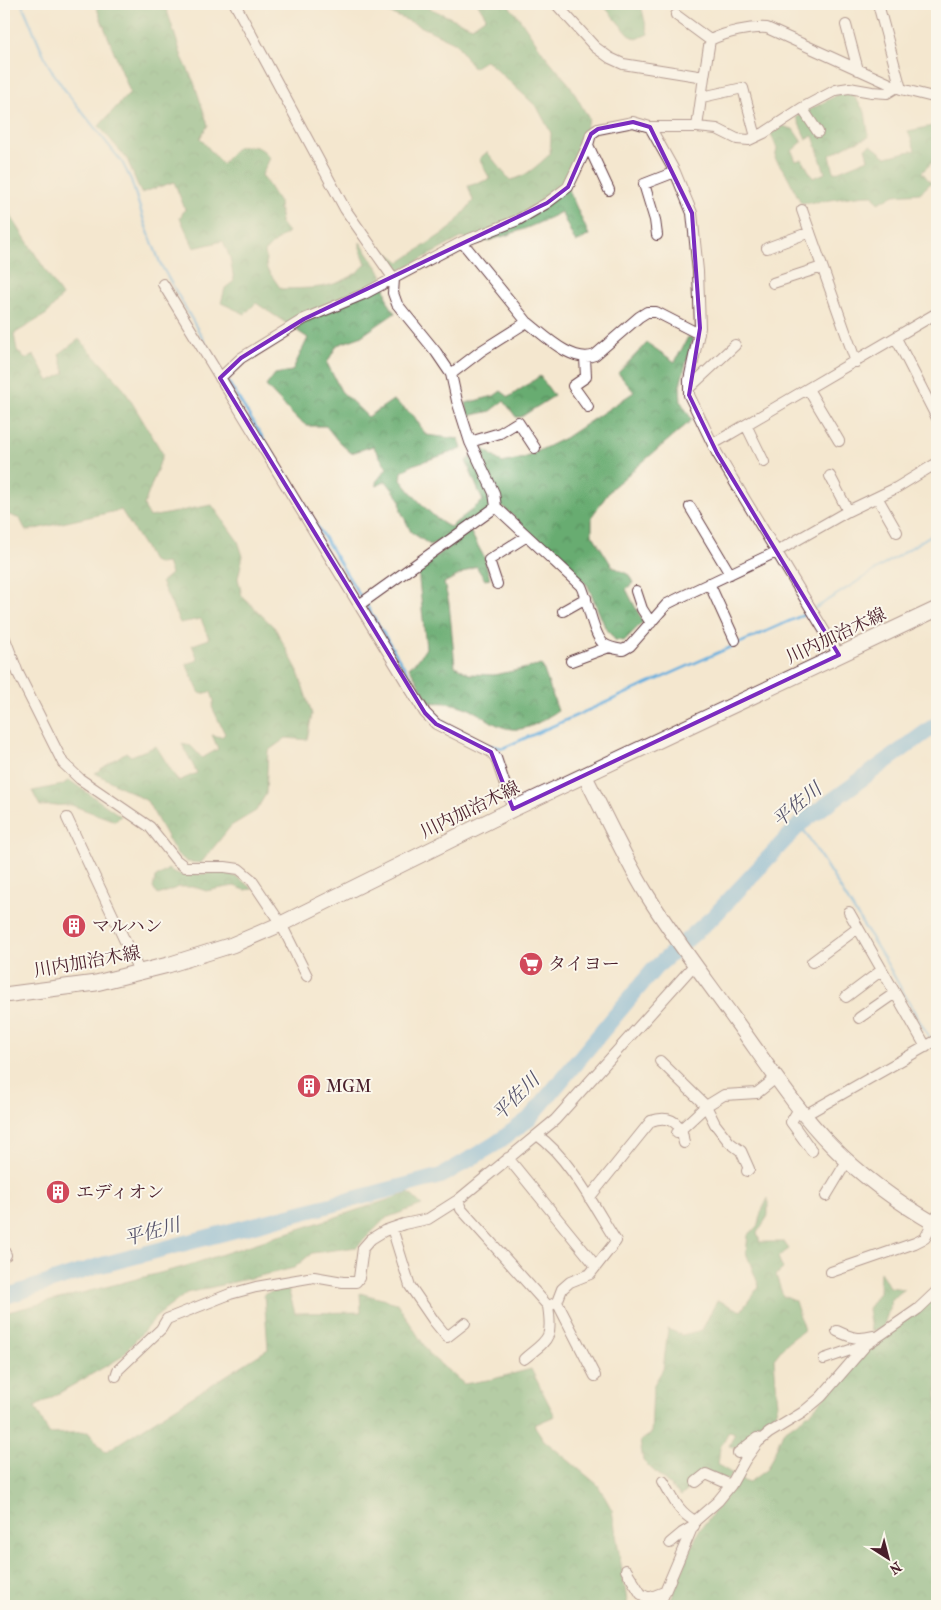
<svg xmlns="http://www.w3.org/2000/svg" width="941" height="1610" font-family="'IM FELL French Canon','Noto Serif JP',serif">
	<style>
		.forest { fill: url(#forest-crowns); stroke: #59664e }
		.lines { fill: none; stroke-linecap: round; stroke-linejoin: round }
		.stream { stroke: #67afde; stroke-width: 2.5 }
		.river { stroke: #67afde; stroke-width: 16 }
		.street-casing { stroke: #643d44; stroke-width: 12 }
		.secondary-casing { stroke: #643d44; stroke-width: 16 }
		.primary-casing { stroke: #643d44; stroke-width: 17 }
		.street { stroke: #fff; stroke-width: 10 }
		.secondary { stroke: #fff; stroke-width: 14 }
		.primary { stroke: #fff; stroke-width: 15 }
		.marked { fill: none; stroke: #7b2cbf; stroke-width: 4; stroke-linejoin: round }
		.labels { text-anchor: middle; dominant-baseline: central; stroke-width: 4; stroke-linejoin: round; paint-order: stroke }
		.street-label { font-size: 18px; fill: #4a1f2b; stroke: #fbf7ec }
		.poi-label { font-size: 18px; fill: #4a1f2b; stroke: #fbf7ec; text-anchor: start }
		.water-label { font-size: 19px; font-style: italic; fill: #54516a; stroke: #fbf7ec }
	</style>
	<defs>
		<pattern id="forest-crowns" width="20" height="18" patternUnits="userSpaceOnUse" patternTransform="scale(1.25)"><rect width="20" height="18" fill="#68ac71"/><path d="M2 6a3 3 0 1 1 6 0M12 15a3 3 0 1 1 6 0" fill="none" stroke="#588b5d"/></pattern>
	</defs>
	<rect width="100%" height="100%" fill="#fbf7ec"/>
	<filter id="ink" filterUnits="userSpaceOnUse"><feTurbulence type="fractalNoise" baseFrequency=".02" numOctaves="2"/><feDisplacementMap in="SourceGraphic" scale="10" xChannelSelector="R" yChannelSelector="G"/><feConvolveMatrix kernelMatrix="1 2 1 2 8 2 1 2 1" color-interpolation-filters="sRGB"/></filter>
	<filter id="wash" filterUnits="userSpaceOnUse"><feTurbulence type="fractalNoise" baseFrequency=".0096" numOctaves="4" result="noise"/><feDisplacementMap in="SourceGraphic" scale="20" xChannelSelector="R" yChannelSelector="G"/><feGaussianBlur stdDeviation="1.12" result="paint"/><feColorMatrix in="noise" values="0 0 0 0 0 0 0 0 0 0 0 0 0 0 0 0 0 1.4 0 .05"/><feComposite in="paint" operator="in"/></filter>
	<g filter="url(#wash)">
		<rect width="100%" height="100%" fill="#f4e7cf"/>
		<path class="forest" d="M95 4H165L182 57 194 82 208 125 200 138 222 164 237 147C252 145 261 145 270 158L262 175 279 202 281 223 288 232 273 244 265 252 267 269 281 289C313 288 341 290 366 264L360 248V242L382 274 388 302 395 313 360 337 337 345 327 363 341 391 368 417 393 400 414 416 426 435 459 439 462 449 412 465 402 472 401 480C412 494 434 520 450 527L483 501 466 461 483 448 502 463 524 458 565 438 634 392 618 373 647 343 675 362 688 337 693 338 680 385 681 402 692 420 612 488 592 516V534L612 566 629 575 633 583 626 589 643 622 624 641 615 640 605 627 588 586 502 506 444 539 430 545 411 532 401 511 400 499 386 481 377 486 376 482 387 468 373 446 351 453 338 441 326 426H307L294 416 266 386 275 374 292 371 308 338 256 303 245 314 221 303 225 288 234 281 230 258 223 241 194 248 180 218 185 209 174 182 141 193 127 159 99 126 130 92Z
			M367 4H420L472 27 486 17 478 4H507L518 16 544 54 570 85 589 119 583 136 565 182 589 235 576 243 561 212C533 227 507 236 476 244L463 237 394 274 371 240 400 262 451 228 473 201 468 186 490 179 479 159 487 152 510 180C525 178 539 164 550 154L551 133 537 107 486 60 473 68 456 43 409 21Z
			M602 4H637L642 9 648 34 637 39 629 35Z
			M743 4H783C770 7 755 10 743 4Z
			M852 93 865 112 869 137 848 145 830 155 834 173 868 159 865 148 871 145 886 157 915 150 908 131 937 125V158L922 172 931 183 920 193 895 195 878 203 873 195C849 195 825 203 801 203L788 177 775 158 777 149 771 134 782 126 793 129 802 142 792 151 796 161 802 159 813 178 825 173 813 136 806 139 796 117 839 94Z
			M4 205 62 296 47 314 14 334 17 350 25 359 34 355 49 381 65 373 59 354 79 339 122 386 163 454 144 505 149 517C171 514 191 508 212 505L238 541 243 556 238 578 242 596 275 628 297 669 312 714 307 740 286 738 268 751 266 794 256 811 231 826 201 863 187 862 176 853 147 801 95 773 126 752 131 756 156 746 178 781 197 773 182 744 191 746 202 758 218 749 212 735 221 737 225 734 212 707 214 701 211 692 200 694 186 664 198 660 192 645 209 639 201 619 180 623 161 582 171 574 167 563 159 564 151 560 145 548 121 510 26 531 20 519 4 513Z
			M540 376 554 396 521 417H516L504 401 491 411 468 416 466 403 494 396 501 391 509 397Z
			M470 531 484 557 490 579 485 580 476 566 444 583 449 603 455 666 469 674 494 675 542 665 558 711C547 717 533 728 520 729 497 731 487 716 467 708 454 703 443 702 430 703L409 667 418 660 426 648 418 570Z
			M69 780 121 816 115 821 71 805 40 806 32 791 62 785Z
			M168 869C187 881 202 871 222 873 235 874 243 881 253 889L245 890 234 886 206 891 194 887H179L158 895 153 888 155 878Z
			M409 1193 422 1205 386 1218 357 1247 312 1253 294 1268 187 1293 156 1317 120 1358 35 1407 49 1434 88 1432 105 1452 268 1349 264 1294 288 1288 295 1313 361 1312 360 1293 397 1303 431 1356 464 1384 493 1379 531 1369 555 1416 534 1425 544 1440 598 1485 612 1510 628 1606H4V1313L183 1267Z
			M768 1198V1216L757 1233 760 1242H784L789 1249 778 1257 783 1269 776 1275 783 1296 795 1301 804 1330 786 1344 774 1359 778 1404 771 1425 763 1432 753 1434 737 1448 729 1446 735 1433 729 1431 720 1448 718 1465 733 1474 728 1480 704 1470 692 1478V1487L681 1496 643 1461 640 1441 651 1434 653 1386 663 1369 668 1329 682 1335 702 1330 717 1300 741 1311 759 1286 746 1253 748 1235 757 1227 761 1212Z
			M880 1271 889 1287 905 1289 892 1299 883 1328 871 1331 868 1309 879 1292Z
			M937 1296V1606H668L698 1532 740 1479 748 1483 767 1469 783 1432 810 1413 870 1347Z"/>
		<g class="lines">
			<path class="stream" d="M22 4 46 60 52 71 67 93 122 162 131 180 145 224 161 265 219 367
				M226 378 362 599
				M365 603 426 703 433 713 445 723
				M814 609 931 535 937 533
				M487 745 503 748 810 612
				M800 824 885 960 931 1041"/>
			<path class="river" d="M4 1297 98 1266 441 1176 495 1144 529 1119 655 968 714 916 800 824 937 724"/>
		</g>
	</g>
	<g filter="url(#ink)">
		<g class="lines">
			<g class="street-casing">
				<path id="street" d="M235 4 345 209 394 279 393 293 397 304 436 352 451 374 457 401 470 442 494 493 496 507 581 586C588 600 593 636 604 644 609 648 617 649 623 650L630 646 667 604 681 597 776 552 848 511 896 488 937 463
					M556 4 595 47 610 58 623 64 704 77 697 127
					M878 4 901 89
					M676 15 710 40C727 32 749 27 767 28L901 89 937 98
					M846 25 858 70
					M704 77 710 40
					M702 97 743 88 756 137
					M802 108 818 132
					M650 127 675 172 692 213 698 271 700 328 689 380V395L717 453 839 655
					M609 190 588 145 591 134 598 129 633 122 650 127H697L717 129 737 139 749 140 764 133 802 108 836 90 849 88 872 92 887 93 897 87
					M802 210 856 362
					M657 235 655 220 644 184 675 172
					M462 242 527 322
					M767 248 810 232
					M773 283 822 267
					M163 284 425 713 436 724 491 752 496 758 513 809
					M896 338 937 418
					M585 357 586 377 573 386 588 407
					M451 374 481 351 527 322C544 335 572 364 595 355L639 317 647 312H656L699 334
					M220 378 241 358 304 319 364 294 462 242 518 220 547 203 568 187 588 145
					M689 388 735 345
					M808 389 839 441
					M746 425 764 462
					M470 442 500 433 518 422 535 448
					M713 444 937 313
					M830 476 848 511
					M877 497 897 532
					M690 507 730 574
					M709 583 735 640
					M497 584 489 560 527 536
					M636 591 642 609 651 623
					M359 605 496 507
					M563 611 586 598
					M4 636 18 673 63 763 80 779 150 827 176 860 185 867H225L239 869 251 879 281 924 307 976
					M571 661 609 647
					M67 818 140 973
					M849 912 926 1047
					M812 962 858 928
					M846 997 882 970
					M859 1018 895 993
					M660 1061 706 1106 715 1124 729 1142 741 1151 749 1169 747 1171
					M800 1107 791 1122 812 1151
					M805 1115 937 1040
					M677 1133 706 1106 724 1095 757 1093 777 1077
					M537 1135C569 1157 595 1208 616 1241L590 1274 570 1282 562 1289 557 1302
					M508 1158 596 1266
					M826 1196 847 1161
					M589 1198 651 1121C662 1117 674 1117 681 1130 683 1133 683 1139 684 1143
					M392 1228 410 1286 434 1321 447 1337 465 1323
					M4 1251 6 1255
					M831 1272 915 1243 925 1238 937 1216
					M551 1305 557 1302 595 1376
					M837 1331C852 1338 858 1340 873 1336
					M524 1359C548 1339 553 1340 548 1306L461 1209 458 1200 555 1120 695 964
					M824 1359 865 1345
					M116 1376 118 1370 161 1329 167 1319 230 1294 256 1287 314 1277 343 1282H356L359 1278 363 1248 371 1239 384 1231 404 1224 428 1219 458 1200
					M738 1453 757 1438
					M663 1481C674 1499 677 1511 695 1521
					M696 1482 706 1474 731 1485
					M670 1543 682 1533 694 1526
					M626 1570 641 1594 649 1598 664 1592
					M659 1606 695 1521 718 1501 731 1485 745 1460 758 1442 769 1433 802 1413 821 1397 866 1345 918 1309 937 1291"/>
			</g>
			<g class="secondary-casing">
				<path id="secondary" d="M585 776C605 815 623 855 646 893 673 937 705 978 735 1020 765 1061 796 1110 832 1146 862 1177 899 1203 937 1225"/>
			</g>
			<g class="primary-casing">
				<path id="primary" d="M4 995 96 983 168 965 232 945 281 924 513 809 937 609"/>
			</g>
			<use href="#street" class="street"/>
			<use href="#secondary" class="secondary"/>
			<use href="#primary" class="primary"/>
		</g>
	</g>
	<path d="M0 0H941V1610H0ZM633 122 650 127 692 213 700 328 689 395 717 453 839 655 513 809 491 752 436 724 425 713 220 378 241 358 304 319 547 203 568 187 591 134 598 129Z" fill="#f4e7cf" fill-opacity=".55" fill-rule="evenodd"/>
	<path class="marked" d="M633 122 650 127 692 213 700 328 689 395 717 453 839 655 513 809 491 752 436 724 425 713 220 378 241 358 304 319 547 203 568 187 591 134 598 129Z"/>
	<defs>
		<g id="building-disc" transform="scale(1.25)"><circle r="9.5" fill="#d1495b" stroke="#fbf7ec"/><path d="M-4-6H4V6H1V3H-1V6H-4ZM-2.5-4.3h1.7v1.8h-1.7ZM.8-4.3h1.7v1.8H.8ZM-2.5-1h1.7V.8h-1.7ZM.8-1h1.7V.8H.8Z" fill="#fff"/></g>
		<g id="supermarket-disc" transform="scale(1.25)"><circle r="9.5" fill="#d1495b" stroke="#fbf7ec"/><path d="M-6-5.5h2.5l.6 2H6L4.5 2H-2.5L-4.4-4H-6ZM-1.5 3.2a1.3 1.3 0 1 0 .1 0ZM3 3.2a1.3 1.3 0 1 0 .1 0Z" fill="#fff"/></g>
	</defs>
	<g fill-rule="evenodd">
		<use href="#building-disc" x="74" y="926"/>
		<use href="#supermarket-disc" x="531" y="964"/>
		<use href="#building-disc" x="309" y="1086"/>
		<use href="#building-disc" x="58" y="1192"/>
	</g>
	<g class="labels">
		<g class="street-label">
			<text transform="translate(836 636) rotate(-25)">川内加治木線</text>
			<text transform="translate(470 810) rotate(-26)">川内加治木線</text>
			<text transform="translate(87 962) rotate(-10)">川内加治木線</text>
		</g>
		<g class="poi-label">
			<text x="92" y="926">マルハン</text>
			<text x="548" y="964">タイヨー</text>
			<text x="326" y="1086">MGM</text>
			<text x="76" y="1192">エディオン</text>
		</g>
		<g class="water-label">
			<text transform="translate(797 805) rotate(-40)">平佐川</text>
			<text transform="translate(516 1097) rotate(-45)">平佐川</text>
			<text transform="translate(152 1232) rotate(-15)">平佐川</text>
		</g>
	</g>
	<rect width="941" height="1610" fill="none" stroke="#fbf7ec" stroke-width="20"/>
	<g transform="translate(888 1558) rotate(144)" stroke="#fbf7ec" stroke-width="4" paint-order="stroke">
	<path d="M0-4L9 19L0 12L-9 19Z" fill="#4a1f2b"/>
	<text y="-8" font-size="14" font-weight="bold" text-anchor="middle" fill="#4a1f2b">N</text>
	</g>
</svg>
